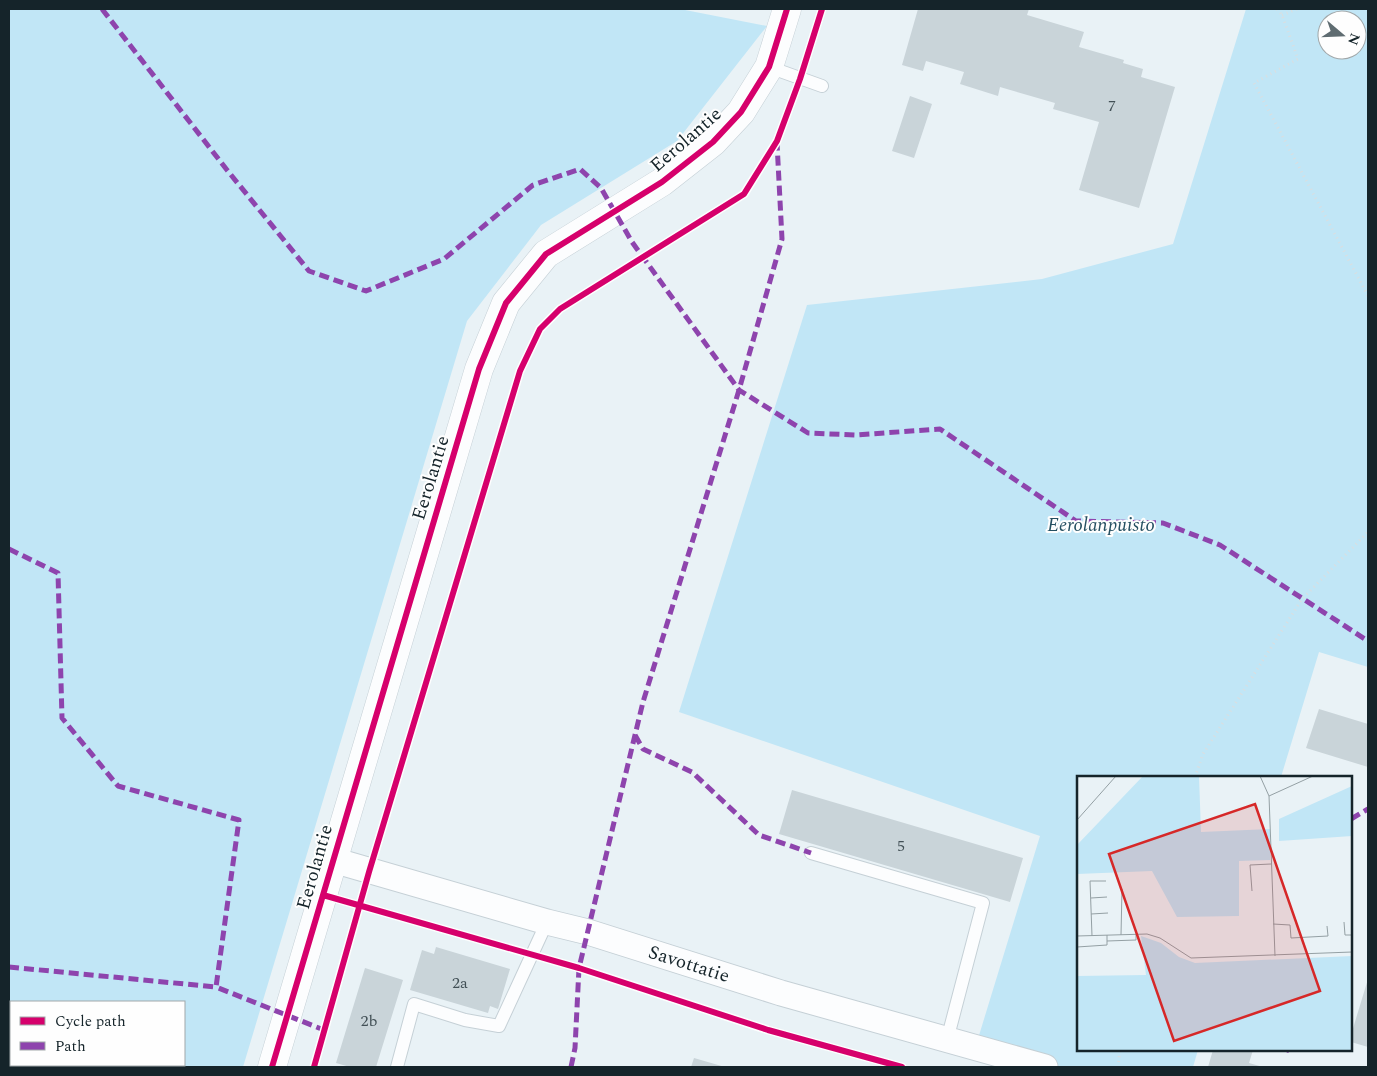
<svg xmlns="http://www.w3.org/2000/svg" width="1377" height="1076" font-family="Spectral,serif">
	<style>
		.green { fill: #c1e6f6; fill-rule: evenodd }
		.building { fill: #c9d4d9 }
		.lines { fill: none; stroke-linecap: round; stroke-linejoin: round }
		.service-casing { stroke: #c5d0d6; stroke-width: 14 }
		.minor-casing { stroke: #c5d0d6; stroke-width: 27 }
		.tertiary-casing { stroke: #c5d0d6; stroke-width: 29 }
		.path { stroke: #dbdedf; stroke-width: 3; stroke-dasharray: 1 4; stroke-linecap: butt }
		.service { stroke: #fcfdfe; stroke-width: 12 }
		.minor { stroke: #fcfdfe; stroke-width: 25 }
		.tertiary { stroke: #fcfdfe; stroke-width: 28 }
		.quiet { stroke: #8e44ad; stroke-width: 5; stroke-dasharray: 10 5; stroke-linecap: butt }
		.cycleway-casing { stroke: #fefefe; stroke-width: 9 }
		.cycleway { stroke: #d6006c; stroke-width: 6 }
		.labels { text-anchor: middle; dominant-baseline: central; stroke-width: 4; stroke-linejoin: round; paint-order: stroke }
		.number-label { font-size: 16px; fill: #425056 }
		.street-label { font-size: 19px; fill: #15242a; stroke: #fefefe }
		.park-label { font-size: 19px; font-style: italic; fill: #255062; stroke: #fefefe }
		.inset-road { fill: none; stroke: #94a0a4; stroke-width: 1 }
		.view { fill: #d62828; fill-opacity: 0.15; stroke: #d62828; stroke-width: 2.5 }
		.inset-edge { fill: none; stroke: #15242a; stroke-width: 2.5 }
	</style>
	<rect width="100%" height="100%" fill="#e9f2f6"/>
	<path class="green" d="M9 9H680L767 26 677 141 541 225 467 321 243 1067H9ZM11 1002H184V1065H11Z
		M1246 9H1368V667L1319 652 1281 777H1078V1050H1198L1193 1067H1047L977 1042 1040 836 679 712 807 305 1042 279 1173 244ZM1327 20H1357V50H1327Z"/>
	<path class="building" d="M918 9H1029L1027 15 1084 32 1079 47 1124 60 1123 63 1143 69 1141 77 1175 87 1139 208 1079 190 1099 122 1053 109 1055 103 1000 87 998 96 960 84 964 72 926 61 923 71 902 65Z
		M910 96 932 104 914 158 892 151Z
		M1319 709 1368 724V767L1306 748Z
		M792 790 1023 858 1010 902 779 834Z
		M436 947 510 969 498 1009 490 1006 488 1013 410 990 422 950 434 954Z
		M365 968 403 980 376 1067H350L336 1063Z
		M1368 979V1047L1351 1042V1035Z
		M1213 1050H1253L1249 1063 1263 1067H1208Z
		M694 1058 725 1067H691Z"/>
	<g class="lines">
		<g class="service-casing">
			<path id="service" d="M769 67 822 86
				M811 853 983 903 947 1040
				M397 1067 414 1004 465 1020 499 1026 547 922"/>
		</g>
		<g class="minor-casing">
			<g id="minor">
				<path id="s1" d="M333 860 547 922 588 932 781 993 1045 1067"/>
			</g>
		</g>
		<g class="tertiary-casing">
			<path id="tertiary" d="M272 1067 479 369 506 303 546 254 662 182 713 142 741 112 769 67 787 9"/>
		</g>
		<path class="path" d="M1277 9 1282 15 1298 59 1254 83 1368 296
			M1282 15 1297 9
			M1195 777 1203 754 1302 599 1368 532
			M1118 1067 1120 1050"/>
		<use href="#service" class="service"/>
		<use href="#minor" class="minor"/>
		<use href="#tertiary" class="tertiary"/>
		<path class="quiet" d="M102 9 227 170 309 271 366 291 444 259 533 185 580 169 601 188 632 242 739 390 808 433 855 435 940 429 1076 521 1163 523 1220 545 1368 641
			M9 549 58 573 62 718 118 786 239 820 216 987 324 1030
			M635 735 643 749 692 772 759 835 811 853
			M1351 819 1368 809
			M9 967 216 987
			M1286 1052 1287 1050
			M571 1067 575 1048 579 968 635 735 643 702 739 390 782 239 777 143"/>
		<g class="cycleway-casing">
			<path id="cycleway" d="M323 895 579 968 768 1030 902 1067
				M272 1067 479 369 506 303 546 254 662 182 713 142 741 112 769 67 787 9
				M314 1067 369 872 520 371 540 329 560 309 744 194 777 141 800 79 822 9"/>
		</g>
		<use href="#cycleway" class="cycleway"/>
	</g>
	<g class="labels">
		<g class="number-label">
			<text x="1112" y="106">7</text>
			<text x="901" y="846">5</text>
			<text x="460" y="983">2a</text>
			<text x="369" y="1021">2b</text>
		</g>
		<g class="street-label">
			<text transform="translate(686 140) rotate(-41)">Eerolantie</text>
			<text transform="translate(431 478) rotate(-73)">Eerolantie</text>
			<text transform="translate(315 867) rotate(-74)">Eerolantie</text>
			<text stroke="none"><textPath href="#s1" startOffset="371">Savottatie</textPath></text>
		</g>
		<g class="park-label">
			<text x="1101" y="525">Eerolanpuisto</text>
		</g>
	</g>
	<g transform="translate(1077 776)">
		<rect width="275" height="275" fill="#e9f2f6"/>
		<path d="M66 0H122L124 56 193 53V84L162 85V140L100 141 75 95 0 98V69ZM275 10V60L202 65V43ZM64 160 84 167 102 181 118 187 275 180V275H0V200L69 199Z" fill="#c1e6f6"/>
		<path class="inset-road" d="M183 0 192 20 198 180M192 20 236 0M0 44 39 0M175 115 173 89 194 88M14 122 30 121M14 138 31 137M267 146 268 159H275M196 148 213 149 214 162 251 160 250 150M44 159 45 113M0 160 70 158 83 162 114 182 275 176M15 160 13 105H29M30 165 59 164V158M0 171 30 169V159"/>
		<path class="view" d="M178 28 243 215 97 265 32 78Z"/>
		<rect width="275" height="275" class="inset-edge"/>
	</g>
	<rect width="1377" height="1076" fill="none" stroke="#15242a" stroke-width="20"/>
	<rect x="10" y="1001" width="175" height="65" fill="#fefefe" stroke="#a1a7a9"/>
	<rect x="20" y="1017" width="25" height="8" fill="#d6006c" stroke="#a1a7a9"/>
	<text x="55" y="1026" font-size="15" fill="#15242a">Cycle path</text>
	<rect x="20" y="1042" width="25" height="8" fill="#8e44ad" stroke="#a1a7a9"/>
	<text x="55" y="1051" font-size="15" fill="#15242a">Path</text>
	<g transform="translate(1342 35) rotate(109)"><circle r="24" fill="#fefefe" stroke="#a1a7a9"/>
	<path d="M0-4L9 19L0 12L-9 19Z" fill="#5f6c71"/>
	<text y="-8" font-size="14" font-weight="bold" text-anchor="middle" fill="#15242a">N</text>
	</g>
</svg>
